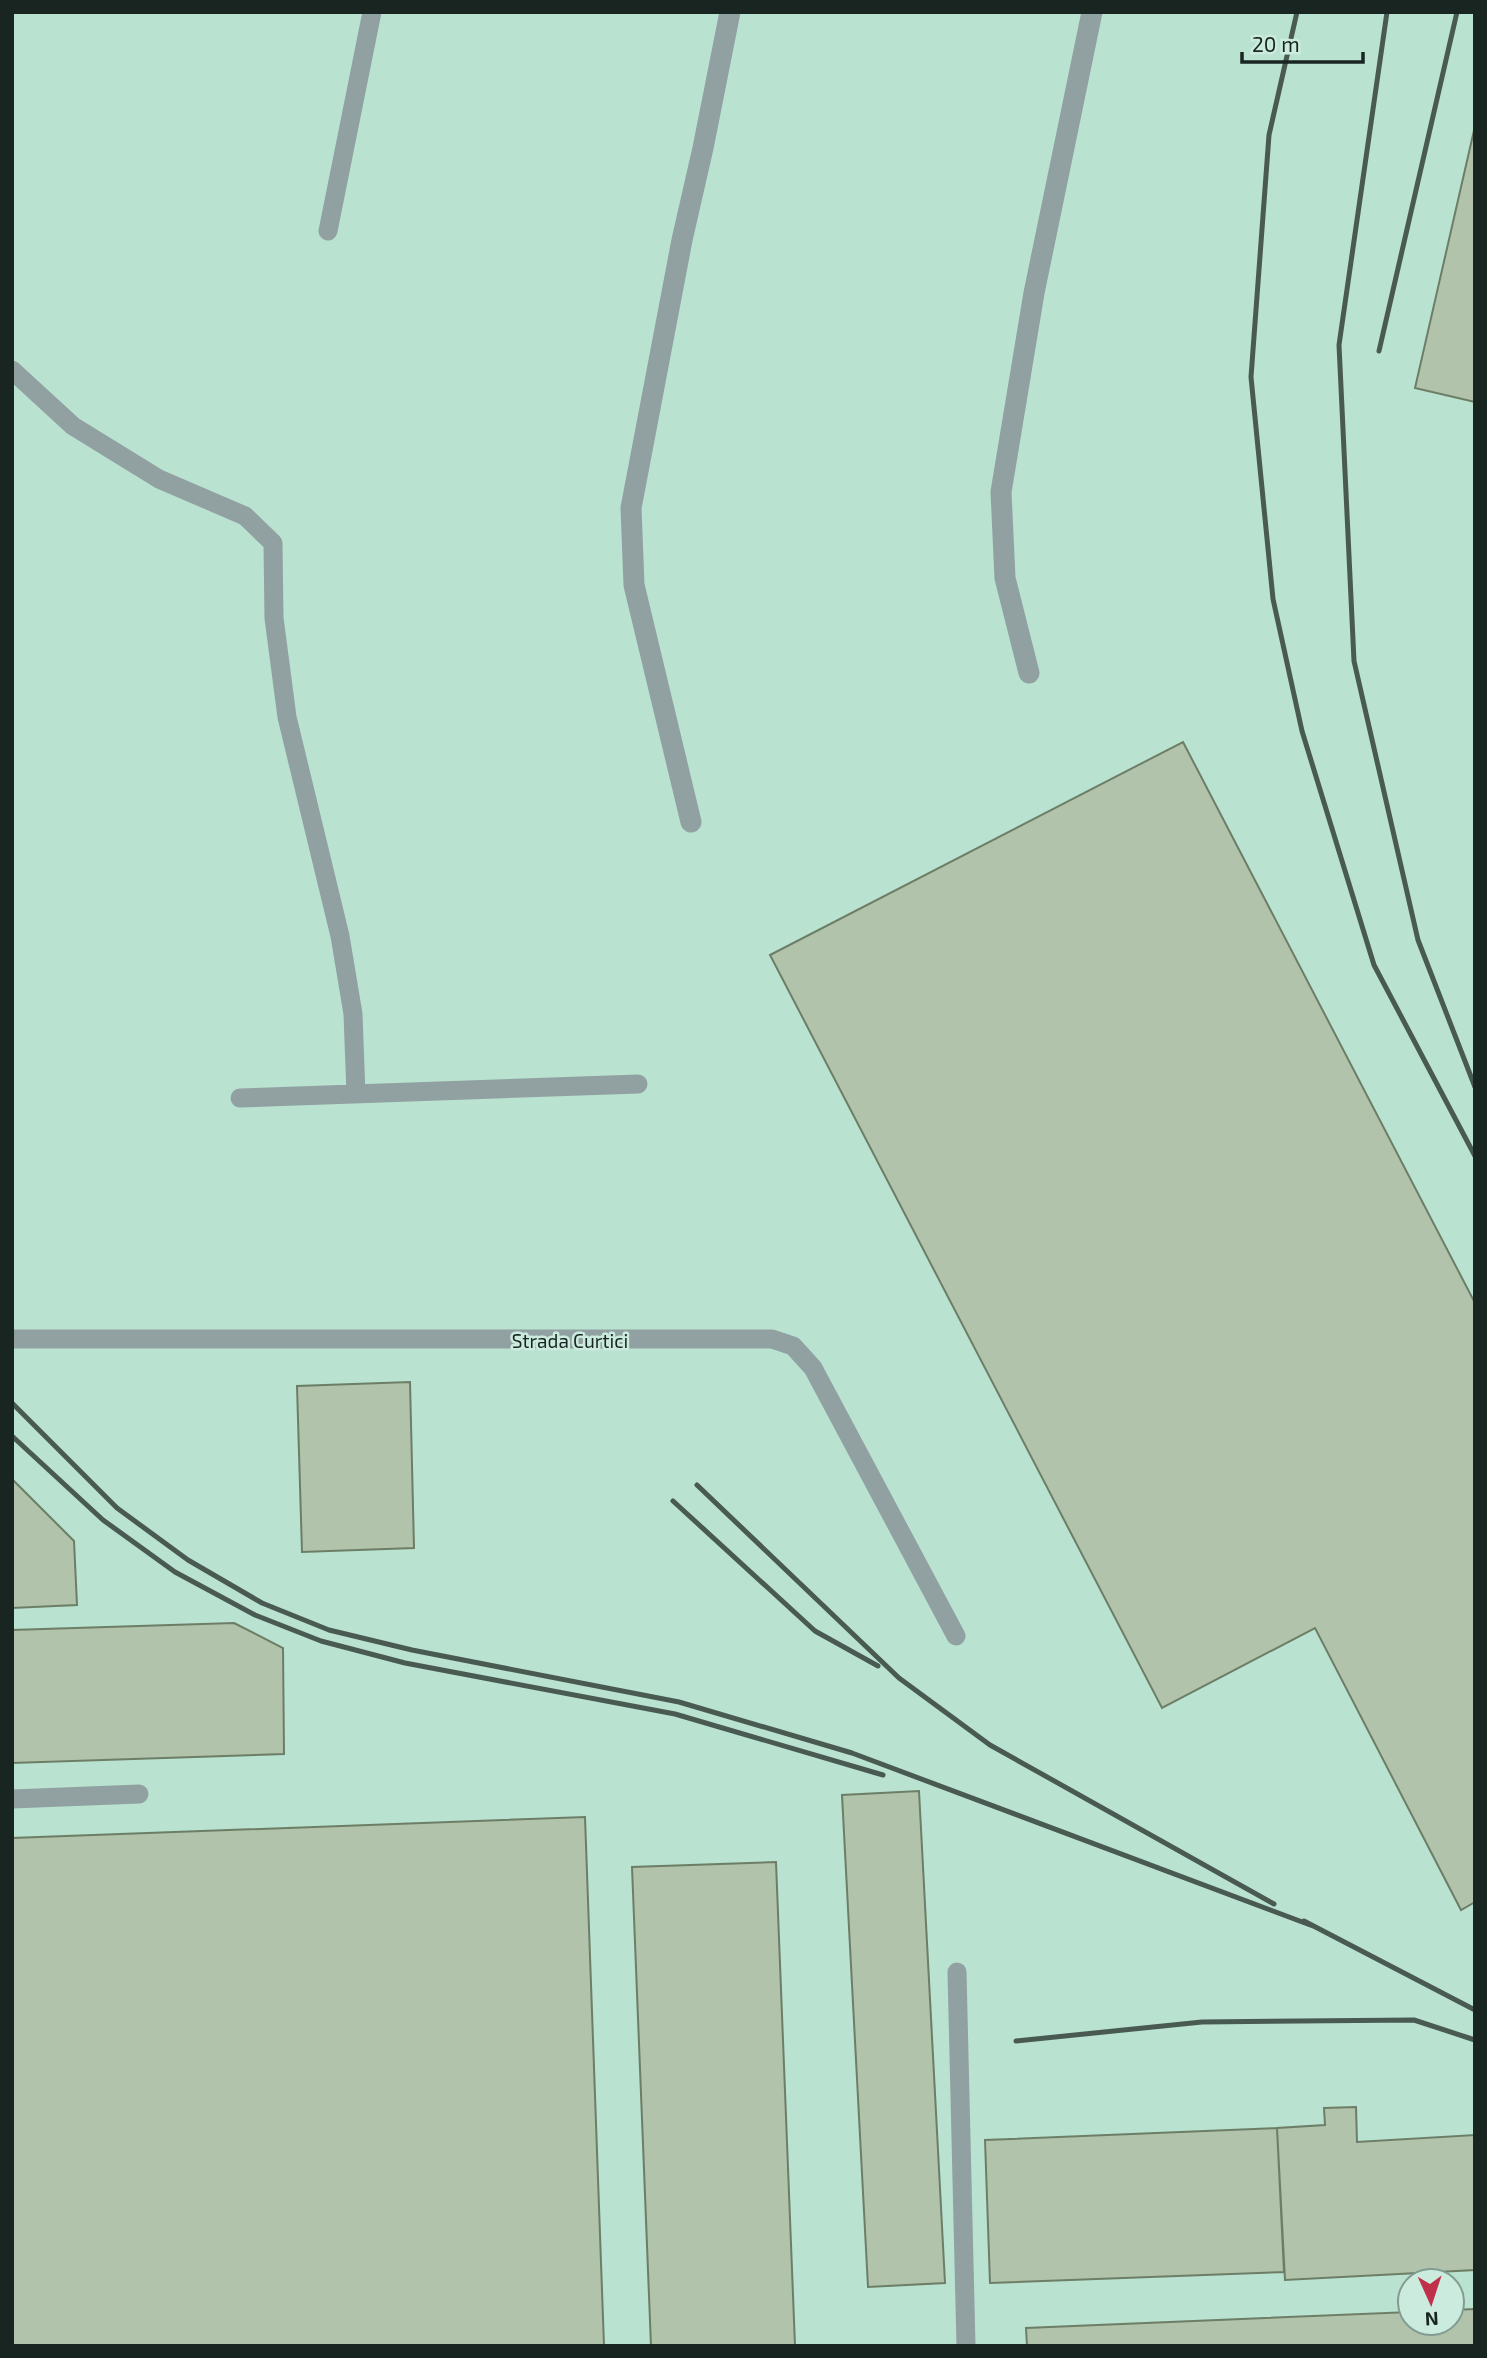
<svg xmlns="http://www.w3.org/2000/svg" width="1487" height="2358" font-family="'Exo 2',sans-serif">
	<style>
		.built { fill: #b9e2d0; fill-rule: evenodd }
		.building { fill: #b1c3ab; stroke: #6d7e67; stroke-width: 2 }
		.lines { fill: none; stroke-linecap: round; stroke-linejoin: round }
		.lane { stroke: #91a0a1; stroke-width: 19 }
		.street { stroke: #91a0a1; stroke-width: 21 }
		.rail { stroke: #495a53; stroke-width: 5 }
		.labels { text-anchor: middle; dominant-baseline: central; stroke-width: 5; stroke-linejoin: round; paint-order: stroke }
		.street-label { font-size: 19px; fill: #192520; stroke: #caebdd }
	</style>
	<rect width="100%" height="100%" fill="#caebdd"/>
	<path class="built" d="M12 12H1475V2346H12ZM1410 2281H1452V2323H1410Z"/>
	<path class="building" d="M1475 126V402L1415 388Z
		M1183 742 1475 1303V1902L1461 1910 1315 1628 1162 1708 770 955Z
		M410 1382 414 1548 302 1552 297 1386Z
		M12 1479 74 1541 77 1605 12 1608Z
		M234 1623 283 1648 284 1754 12 1763V1630Z
		M919 1791 945 2283 868 2287 842 1795Z
		M585 1817 604 2346H12V1838Z
		M776 1862 795 2346H651L632 1867Z
		M1356 2107 1357 2142 1475 2135V2270L1285 2280 1277 2128 1325 2125 1324 2108Z
		M1277 2128 1284 2272 990 2283 985 2140Z
		M1475 2309V2346H1027L1026 2328 1410 2312V2323H1452V2310Z"/>
	<g class="lines">
		<path class="lane" d="M328 231 372 12
			M12 370 73 426 159 479 245 516 273 543 274 618 287 717 340 936 353 1014 356 1094
			M240 1098 638 1084
			M12 1339H772L793 1346 813 1368 956 1636
			M12 1799 139 1794
			M957 1972 966 2346"/>
		<path class="street" d="M1029 673 1005 578 1001 492 1034 293 1092 12
			M691 822 634 585 631 508 682 240 703 148 730 12"/>
		<path class="rail" d="M1297 12 1269 135 1251 377 1273 599 1302 731 1374 965 1475 1156
			M1387 12 1339 345 1354 661 1418 940 1475 1087
			M1379 351 1457 12
			M12 1403 117 1508 188 1560 262 1603 329 1630 412 1650 679 1702 852 1753 1313 1926
			M12 1436 103 1520 175 1572 255 1615 321 1641 405 1663 675 1714 883 1775
			M697 1485 899 1678 990 1745 1274 1904
			M673 1501 815 1631 878 1666
			M1304 1921 1475 2010
			M1016 2041 1202 2022 1414 2020 1475 2040"/>
	</g>
	<g class="labels">
		<g class="street-label">
			<text x="570" y="1340">Strada Curtici</text>
		</g>
	</g>
	<rect width="1487" height="2358" fill="none" stroke="#192520" stroke-width="28"/>
	<g transform="translate(1431 2302) rotate(177)"><circle r="33" fill="#caebdd" stroke="#839c91" stroke-width="2"/>
	<path d="M0-5L12 26L0 18L-12 26Z" fill="#c1304a"/>
	<text y="-10" font-size="19" font-weight="bold" text-anchor="middle" fill="#192520">N</text>
	</g>
	<path d="M1242 52v10h121v-10" fill="none" stroke="#192520" stroke-width="3.5"/>
	<text x="1252" y="52" font-size="21" fill="#192520" stroke="#caebdd" stroke-width="5" paint-order="stroke">20 m</text>
</svg>
